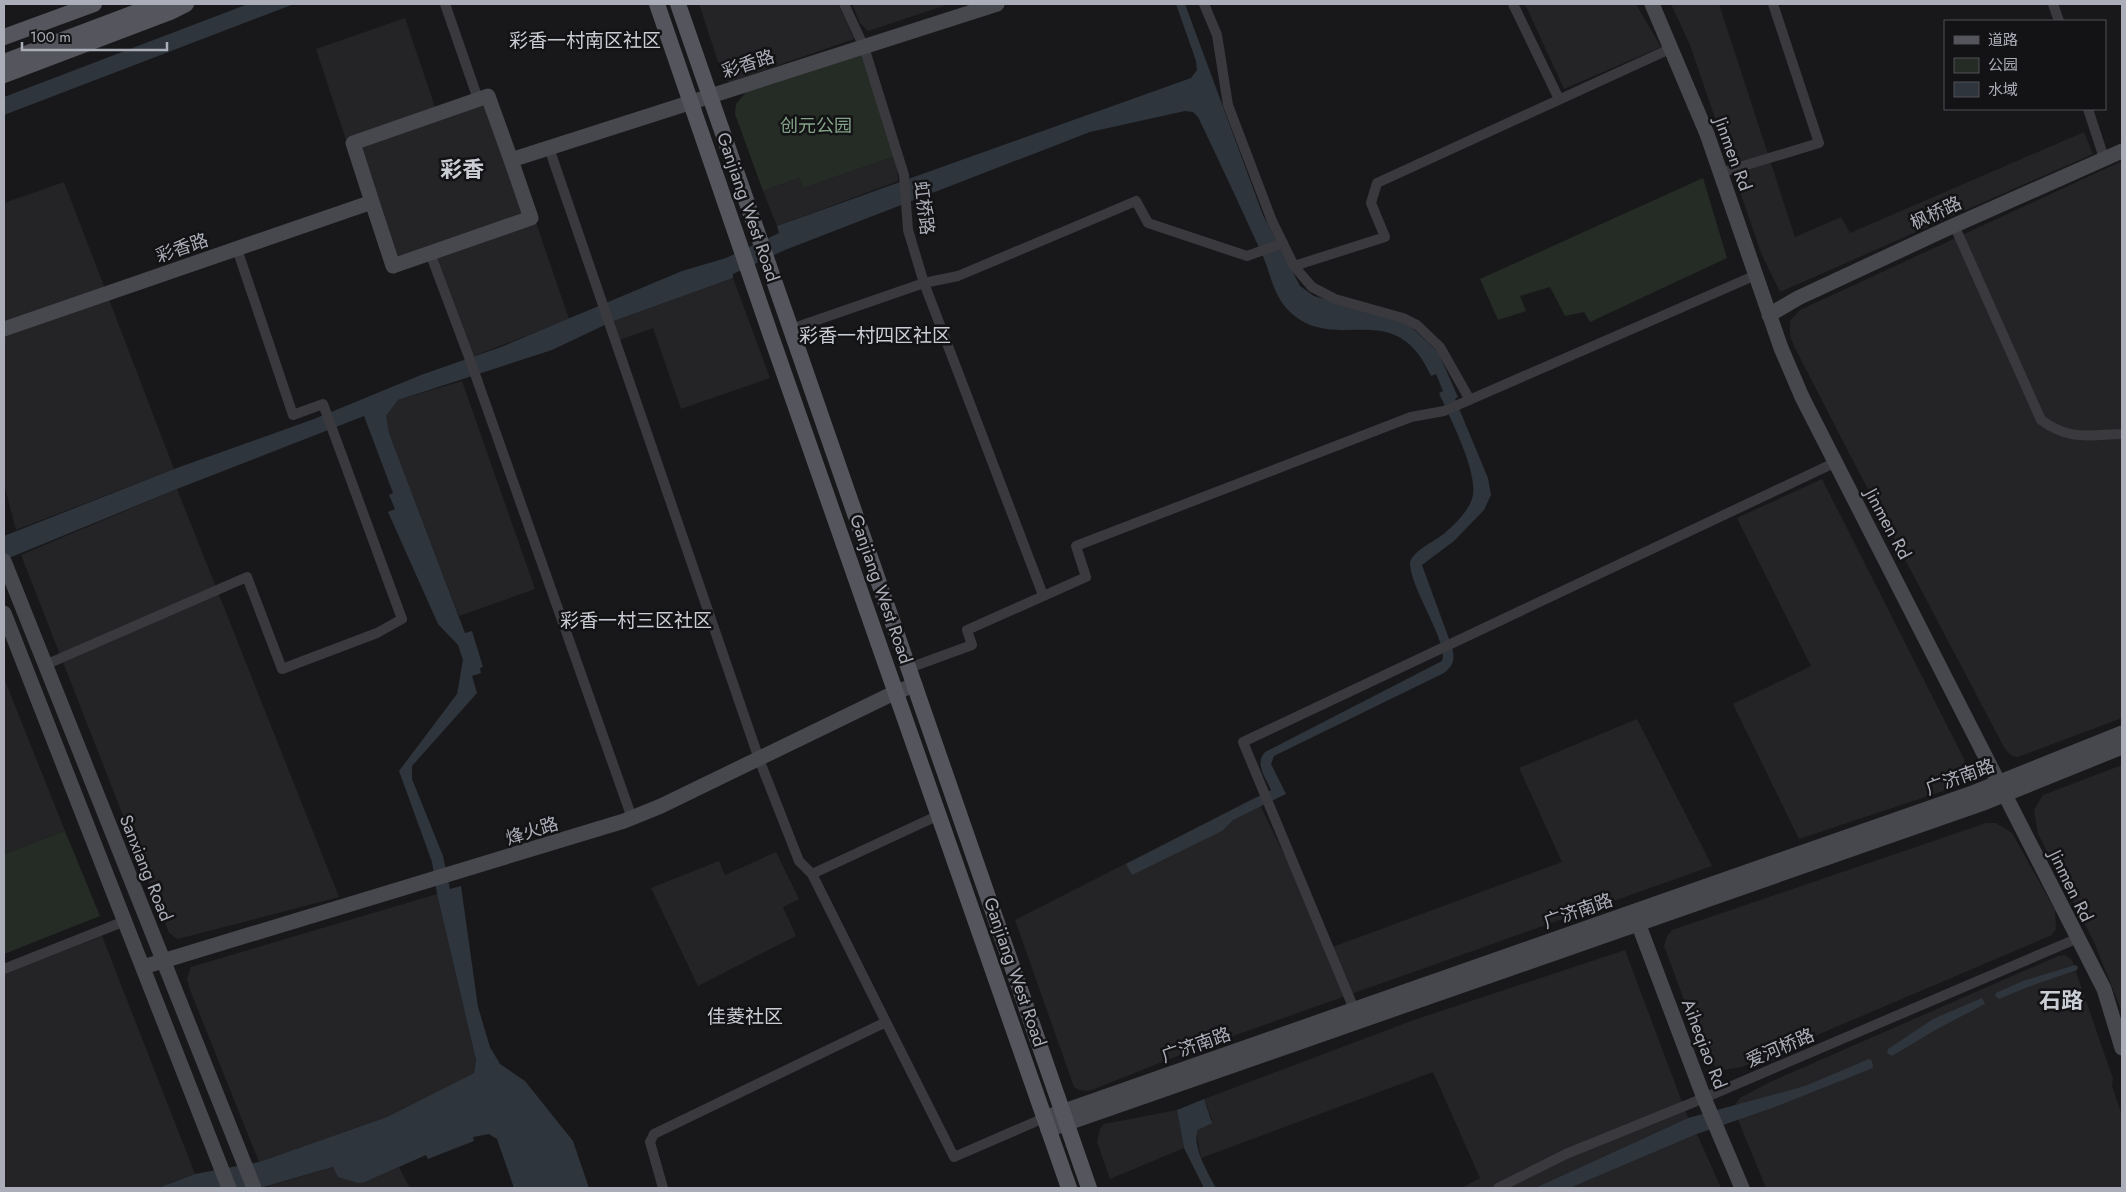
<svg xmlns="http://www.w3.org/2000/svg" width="2126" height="1192" font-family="Jost,'Noto Sans SC',sans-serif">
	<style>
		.built { fill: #242426 }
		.green { fill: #242c25 }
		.water { fill: #2e353d }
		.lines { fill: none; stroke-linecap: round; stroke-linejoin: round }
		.street { stroke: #39393e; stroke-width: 10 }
		.secondary { stroke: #47484e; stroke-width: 15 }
		.primary { stroke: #55565d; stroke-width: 16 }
		.labels { text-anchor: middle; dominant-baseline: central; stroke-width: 5; stroke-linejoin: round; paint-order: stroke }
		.street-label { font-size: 18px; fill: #abaeb8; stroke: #131315 }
		.park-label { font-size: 18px; fill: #83a288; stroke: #131315 }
		.neighbourhood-label { font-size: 19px; fill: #cbcdd5; stroke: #131315 }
		.district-label { font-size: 22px; font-weight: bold; fill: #cbcdd5; stroke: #131315 }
	</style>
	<rect width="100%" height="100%" fill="#18181a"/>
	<path class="built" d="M699 4H838L854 39 729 82 723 77Z
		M852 4H949L868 31 860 23Z
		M1525 4H1636L1661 47 1564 89Z
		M1671 4H1719L1795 237 1841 217 1850 233 2084 132 2093 154 1780 292 1761 253 1690 45Z
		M405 18 436 110 491 91 569 319 472 357 436 257 390 273 316 49Z
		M896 156 898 181 777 226 763 191 799 178 803 188Z
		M2122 161V718L2018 757 2012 756 2005 749 1850 455 1795 348 1790 336V321L1800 310Z
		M64 182 174 469 16 530 4 484V203Z
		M733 278 770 378 681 409 653 328 617 341 611 322Z
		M462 381 535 589 459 616 380 410 398 400Z
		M1822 479 1964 759 1966 776 1958 786 1799 839 1733 704 1811 666 1737 518Z
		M177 489 339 897 178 939 169 933 21 555Z
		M4 678 65 831 4 854Z
		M1637 719 1712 866 1185 1053 1089 1091 1079 1090 1074 1087 1015 920 1256 797 1330 948 1562 862 1519 768Z
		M2122 765V1012L2094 942 2038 834 2034 810 2043 795Z
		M1986 823H1996L2012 833 2055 910 2056 929 2052 935 1742 1067 1723 1070 1713 1065 1706 1059 1664 946 1667 936 1672 930Z
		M776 852 799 899 783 907 796 936 698 986 651 888 719 861 725 875Z
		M437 894 476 1060 474 1073 387 1117 259 1162 190 990 187 979 191 967Z
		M102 936 195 1174 158 1188H4V974Z
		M1625 950 1688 1118 1535 1188H1462L1480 1178 1433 1072 1201 1158 1196 1132 1212 1120 1204 1099 1411 1021Z
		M2065 955 2072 960 2113 1079 2112 1086 2122 1116V1188H1766L1736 1115 1735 1105 1740 1098 1770 1082 2058 956Z
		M1177 1110 1184 1148 1110 1179 1097 1142 1100 1129 1104 1124Z
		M1697 1134 1721 1188H1570Z
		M334 1167 365 1182 399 1167 410 1188H269L268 1186Z"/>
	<path class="green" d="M863 54 896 156 803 188 799 178 763 191 735 114 736 104 747 91Z
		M1703 178 1727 258 1590 322 1584 312 1565 316 1550 287 1520 296 1526 311 1498 320 1480 279Z
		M65 831 100 916 4 954V854Z"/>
	<path class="water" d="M248 4H294L4 115V97Z
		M1176 4H1185L1263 215 1300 286 1314 296 1408 324 1438 352 1458 397 1455 399 1488 478 1491 495 1484 510 1454 541 1422 565 1452 647C1455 659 1454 665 1444 673L1274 756 1271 764 1286 794 1233 820 1222 831 1132 875 1126 864 1271 790C1266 778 1254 764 1265 752L1442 661C1449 642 1409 587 1410 562 1415 549 1436 541 1446 532 1455 524 1468 511 1472 499 1480 474 1449 417 1439 393L1443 391 1436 374 1431 376C1394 294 1337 356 1290 312 1273 296 1271 274 1262 254 1241 208 1220 163 1198 117L1193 112 1185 111 1090 132 785 250 733 274V278L611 322 552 350 398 400 386 416 389 433 465 633 472 631 483 667 480 668 481 673 472 676 477 693 412 766V779L443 856 450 889 461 886 478 1007 490 1047 500 1064 525 1081 573 1141 589 1188H514L497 1139 489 1134 473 1137 474 1141 428 1159 426 1155 365 1182 358 1183 338 1177 333 1167 260 1188H158L195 1174 259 1162 387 1117 474 1073 476 1060 437 894 432 862 399 771 457 694 463 660 458 645 438 624 388 512 395 509 389 495 393 493 364 416 177 489 4 560V536L174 469 314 419 421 375 501 347 682 271 726 258 779 233 777 226 1191 78 1197 70 1196 61Z
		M2075 965 2078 967 2077 970 2028 987 1999 999 1995 996 1996 993 2023 981Z
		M1982 998 1985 1004 1937 1029 1892 1056 1887 1053 1888 1049 1933 1019Z
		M1869 1059 1872 1061 1873 1068 1775 1107 1697 1134 1570 1188H1535L1688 1118 1805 1086Z
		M1204 1099 1212 1123 1198 1130C1191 1145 1209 1175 1216 1188H1204L1184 1148 1177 1110Z"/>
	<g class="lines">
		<path class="street" d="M445 4 478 99
			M1204 4 1217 35 1228 105 1272 221 1294 266 1312 287 1335 299 1403 318 1417 325 1440 347 1470 400
			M1513 4 1559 99
			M2053 4 2059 21
			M2088 109 2104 158
			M549 148 759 759 799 861 812 874
			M1720 173 1819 143 1773 4
			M1954 225 2041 420C2070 441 2088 435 2122 434
			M430 253 469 357 632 818
			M1294 266 1385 237 1371 203 1377 183 1672 48
			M791 329 924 283 908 230 904 175 864 47 844 4
			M1043 595 924 283 958 276 1136 201 1148 223 1247 256 1283 243
			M45 665 247 577 282 669 377 633 402 619 323 404 293 415 237 249
			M909 668 972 645 967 630 1086 577 1076 546 1411 417 1444 411 1756 275
			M4 969 125 921
			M1354 1009 1243 742 1834 463
			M886 1022 812 874 939 815
			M663 1188 650 1142 654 1134 886 1022 954 1157 1044 1118
			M1498 1188 1566 1154 1704 1098 2076 939"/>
		<path class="secondary" d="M1652 4 1707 134 1781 348 1802 397 2104 989 2122 1048
			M372 202 353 143 488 96 511 160
			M1769 315 1798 298 1944 230 2122 151
			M4 329 372 202 393 266 531 218 511 160 997 4
			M4 561 254 1188
			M4 613 229 1188
			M1635 915 1704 1098 1742 1188
			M143 967 624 821 661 806 896 692 915 685
			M1044 1118 1975 792 2122 733
			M1048 1130 1981 804 2122 747"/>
		<path class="primary" d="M657 4 771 336 1069 1188
			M678 4 1089 1188
			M4 37 94 4
			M4 62 158 4
			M4 75 170 12 186 4"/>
	</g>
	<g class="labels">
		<g class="street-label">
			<text transform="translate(748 64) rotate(-18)">彩香路</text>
			<text transform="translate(1733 154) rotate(70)">Jinmen Rd</text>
			<text transform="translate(748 207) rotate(71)">Ganjiang West Road</text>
			<text transform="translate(924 208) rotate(83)">虹桥路</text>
			<text transform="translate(1936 213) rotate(-25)">枫桥路</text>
			<text transform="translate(182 248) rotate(-19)">彩香路</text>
			<text transform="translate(1888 524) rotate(62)">Jinmen Rd</text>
			<text transform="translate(881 589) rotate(71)">Ganjiang West Road</text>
			<text transform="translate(1960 777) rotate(-20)">广济南路</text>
			<text transform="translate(532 831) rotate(-17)">烽火路</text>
			<text transform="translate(146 868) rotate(68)">Sanxiang Road</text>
			<text transform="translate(2071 886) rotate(64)">Jinmen Rd</text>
			<text transform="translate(1578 911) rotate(-19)">广济南路</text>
			<text transform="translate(1015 972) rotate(71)">Ganjiang West Road</text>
			<text transform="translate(1704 1044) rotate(69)">Aiheqiao Rd</text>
			<text transform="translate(1196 1045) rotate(-19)">广济南路</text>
			<text transform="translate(1780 1048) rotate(-23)">爱河桥路</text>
		</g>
		<g class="park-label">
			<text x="816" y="126">创元公园</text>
		</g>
		<g class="neighbourhood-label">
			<text x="585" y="40">彩香一村南区社区</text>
			<text x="875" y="335">彩香一村四区社区</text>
			<text x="636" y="620">彩香一村三区社区</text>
			<text x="745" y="1016">佳菱社区</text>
		</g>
		<g class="district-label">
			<text x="462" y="169">彩香</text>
			<text x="2061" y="1000">石路</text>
		</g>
	</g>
	<rect width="2126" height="1192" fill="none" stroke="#abaeb8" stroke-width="10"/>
	<rect x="1944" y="20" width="162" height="90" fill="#131315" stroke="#505156"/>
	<rect x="1954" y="36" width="25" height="8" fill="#55565d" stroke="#505156"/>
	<text x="1988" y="45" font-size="15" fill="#abaeb8">道路</text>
	<rect x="1954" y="58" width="25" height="15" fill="#242c25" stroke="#505156"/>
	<text x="1988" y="70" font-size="15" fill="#abaeb8">公园</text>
	<rect x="1954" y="82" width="25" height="15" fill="#2e353d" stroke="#505156"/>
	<text x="1988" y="95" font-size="15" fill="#abaeb8">水域</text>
	<path d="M22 42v8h145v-8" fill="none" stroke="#abaeb8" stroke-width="2.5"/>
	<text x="30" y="42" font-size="15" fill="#abaeb8" stroke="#131315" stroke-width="4" paint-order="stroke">100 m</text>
</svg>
